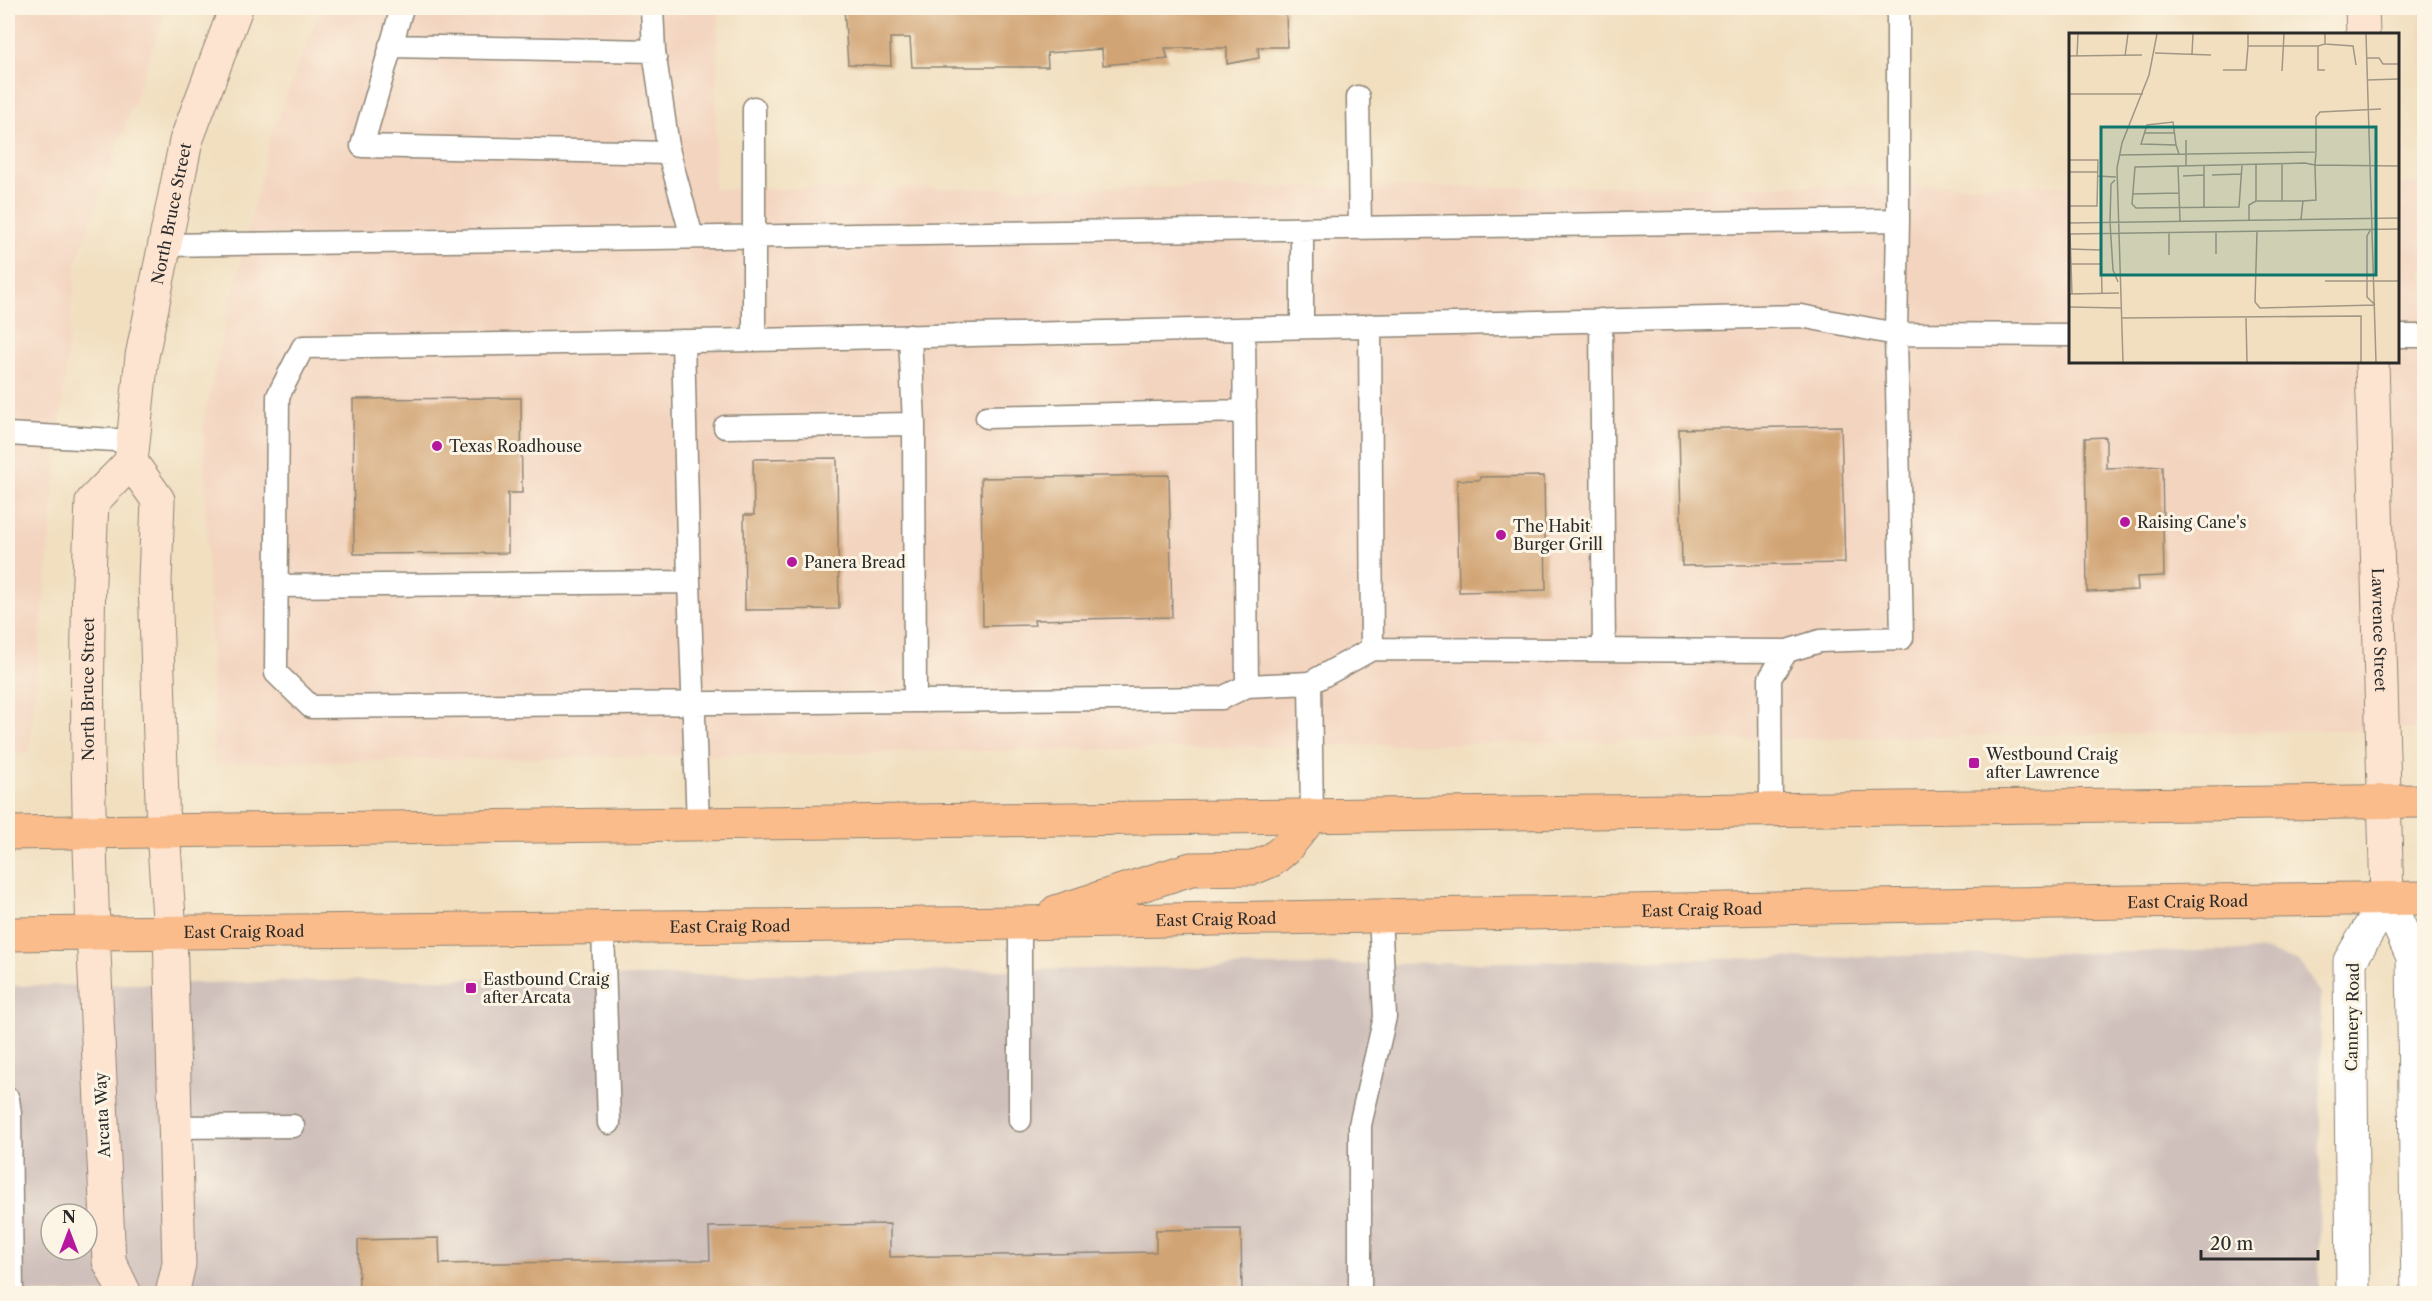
<svg xmlns="http://www.w3.org/2000/svg" width="2432" height="1301" font-family="'Libre Caslon Text',serif">
	<style>
		.built { fill: #f3d4bf }
		.industrial { fill: #cfc0bb; fill-rule: evenodd }
		.building { fill: #d1a474 }
		.lines { fill: none; stroke-linecap: round; stroke-linejoin: round }
		.lane-casing { stroke: #8e8576; stroke-width: 25 }
		.street-casing { stroke: #8e8576; stroke-width: 35 }
		.secondary-casing { stroke: #8e8576; stroke-width: 35 }
		.primary-casing { stroke: #8e8576; stroke-width: 35 }
		.lane { stroke: #fff; stroke-width: 22 }
		.street { stroke: #fff; stroke-width: 33 }
		.secondary { stroke: #fde4d1; stroke-width: 33 }
		.primary { stroke: #fabc8b; stroke-width: 33 }
		.poi-dot { fill: #b5179e; stroke: #fcf5e5; stroke-width: 2 }
		.labels { text-anchor: middle; dominant-baseline: central; stroke-width: 6; stroke-linejoin: round; paint-order: stroke }
		.street-label { font-size: 16px; fill: #2b2b2b; stroke: #fcf5e5 }
		.poi-label { font-size: 16px; fill: #2b2b2b; stroke: #fcf5e5; text-anchor: start }
		.inset-road { fill: none; stroke: #a29784; stroke-width: 1.5 }
		.view { fill: #0f766e; fill-opacity: 0.15; stroke: #0f766e; stroke-width: 3 }
		.inset-edge { fill: none; stroke: #2b2b2b; stroke-width: 3 }
	</style>
	<rect width="100%" height="100%" fill="#fcf5e5"/>
	<filter id="ink" filterUnits="userSpaceOnUse"><feTurbulence type="fractalNoise" baseFrequency=".0167" numOctaves="2"/><feDisplacementMap in="SourceGraphic" scale="12" xChannelSelector="R" yChannelSelector="G"/><feConvolveMatrix kernelMatrix="1 2 1 2 8 2 1 2 1" color-interpolation-filters="sRGB"/></filter>
	<filter id="wash" filterUnits="userSpaceOnUse"><feTurbulence type="fractalNoise" baseFrequency=".008" numOctaves="4" result="noise"/><feDisplacementMap in="SourceGraphic" scale="24" xChannelSelector="R" yChannelSelector="G"/><feGaussianBlur stdDeviation="1.35" result="paint"/><feColorMatrix in="noise" values="0 0 0 0 0 0 0 0 0 0 0 0 0 0 0 0 0 1.4 0 .05"/><feComposite in="paint" operator="in"/></filter>
	<g filter="url(#wash)">
		<rect width="100%" height="100%" fill="#f1dfc0"/>
		<path class="built" d="M8 8H167L76 263 29 753 8 754Z
			M321 8H719L714 189 2070 185V362H2398V184L2424 183 2421 8H2424V729L214 763 203 420 270 138Z"/>
		<path class="industrial" d="M2264 950 2299 962 2321 993 2319 1293H8V986ZM51 1214H87V1250H51Z"/>
		<g id="blocks">
			<path class="building" d="M844 8H1286L1287 47H1258L1259 58 1227 64V48H1165L1168 59 1103 65 1102 49 1047 53 1048 67H912L910 38H890L891 66 848 64Z
				M521 398 522 493H508V553L354 554 353 399Z
				M1841 426 1845 563 1682 566 1679 429Z
				M2106 437V468L2162 466 2164 576 2137 577 2138 590 2087 592 2085 438Z
				M837 458 839 609 745 610 744 515H754L753 459Z
				M1169 475 1172 617 1034 620 1035 625 983 626 981 478Z
				M1544 476 1546 590 1459 592 1457 480H1480V477Z
				M890 1224V1257L1156 1252V1230L1241 1229 1242 1294H359L358 1240 439 1238 440 1264 710 1260 709 1227Z"/>
		</g>
	</g>
	<g filter="url(#ink)">
		<use href="#blocks" fill-opacity="0" stroke="#8e8576" stroke-width="1.5"/>
		<g class="lines">
			<g class="lane-casing">
				<path id="lane" d="M402 8 362 146 669 153
					M652 8 654 51 669 153 692 237
					M390 46 654 51
					M1358 97 1360 228
					M754 108V340
					M1302 229V327
					M164 245 1898 220V8
					M1601 320 1604 650
					M1244 329 1247 686 1222 698 311 707 276 673 278 396 303 347 754 340 1801 316 1896 334 1898 220
					M910 336 914 424 915 701
					M2398 336H2424
					M683 341 689 582 698 824
					M987 417 1245 411
					M725 427 914 424
					M8 434 133 441
					M277 586 689 582
					M1372 649 1787 651
					M1247 686 1310 683
					M1771 809 1770 678 1787 651 1820 641 1902 638 1896 334 2070 335
					M1312 816 1310 683 1372 649 1370 325
					M1020 923V1120
					M603 928 609 1123
					M8 1099 10 1114 12 1294
					M176 1127 293 1126
					M1360 1294V1125L1385 1017 1380 915"/>
			</g>
			<g class="street-casing">
				<path id="street" d="M2387 899 2413 957 2418 1294
					M2353 1294 2350 961 2387 899"/>
			</g>
			<g class="secondary-casing">
				<g id="secondary">
					<path d="M2362 8 2363 34"/>
					<path id="s1" d="M2372 362 2387 899"/>
					<path d="M131 462 158 500 155 581 163 831 170 932 179 1264 172 1294"/>
					<path id="s2" d="M125 1294 109 1261C97 1008 79 755 92 502L131 462 142 356 186 141 236 8"/>
				</g>
			</g>
			<g class="primary-casing">
				<g id="primary">
					<path d="M8 833 2424 801"/>
					<path d="M1056 912 1191 869 1253 868 1272 860 1285 849 1312 816"/>
					<path id="s3" d="M8 934 1020 923 1927 905 2424 898"/>
				</g>
			</g>
			<use href="#lane" class="lane"/>
			<use href="#street" class="street"/>
			<use href="#secondary" class="secondary"/>
			<use href="#primary" class="primary"/>
		</g>
	</g>
	<g class="poi-dot">
		<circle cx="437" cy="446" r="6"/>
		<circle cx="2125" cy="522" r="6"/>
		<circle cx="1501" cy="535" r="6"/>
		<circle cx="792" cy="562" r="6"/>
		<rect x="1968" y="757" width="12" height="12" rx="3"/>
		<rect x="465" y="982" width="12" height="12" rx="3"/>
	</g>
	<g class="labels">
		<g class="street-label">
			<text stroke="none"><textPath href="#s2" startOffset="1104">North Bruce Street</textPath></text>
			<text stroke="none"><textPath href="#s1" startOffset="268">Lawrence Street</textPath></text>
			<text stroke="none"><textPath href="#s2" startOffset="609">North Bruce Street</textPath></text>
			<text stroke="none"><textPath href="#s3" startOffset="2180">East Craig Road</textPath></text>
			<text stroke="none"><textPath href="#s3" startOffset="1694">East Craig Road</textPath></text>
			<text stroke="none"><textPath href="#s3" startOffset="1208">East Craig Road</textPath></text>
			<text stroke="none"><textPath href="#s3" startOffset="722">East Craig Road</textPath></text>
			<text stroke="none"><textPath href="#s3" startOffset="236">East Craig Road</textPath></text>
			<text transform="translate(2352 1017) rotate(-89)">Cannery Road</text>
			<text transform="translate(102 1115) rotate(-93)">Arcata Way</text>
		</g>
		<g class="poi-label">
			<text x="449" y="446">Texas Roadhouse</text>
			<text x="2137" y="522">Raising Cane's</text>
			<text x="1513" y="526">The Habit<tspan x="1513" dy="18">Burger Grill</tspan></text>
			<text x="804" y="562">Panera Bread</text>
			<text x="1986" y="754">Westbound Craig<tspan x="1986" dy="18">after Lawrence</tspan></text>
			<text x="483" y="979">Eastbound Craig<tspan x="483" dy="18">after Arcata</tspan></text>
		</g>
	</g>
	<g transform="translate(2069 33)">
		<rect width="330" height="330" fill="#f1dfc0"/>
		<path class="inset-road" d="M179 1V13H249L256 11V1M297 1 307 329M256 11 284 13 287 32M249 13V37H256M86 20 142 22M123 21 124 1M0 23 73 22M8 23 9 1M56 23 59 1M298 25H310L314 31H330M154 37H177L179 13M213 38 215 1M298 47 330 46M0 61H74M76 100H106M117 107V133M107 112 104 89 78 92 72 111 107 112 110 121M50 122 247 119V84L251 79 312 76M0 127H29L28 173H0M213 131V168M173 132 170 174 67 175 63 171 66 134 236 130 246 132 247 119M109 133 111 188M135 133V174M0 139H28M143 142 173 141M28 143 47 144M114 143 135 142M46 147 42 151 41 189 44 237 49 249M63 161 110 160M187 168H234M232 186 234 168 247 167 246 132 330 133M180 187V172L187 168V131M0 190 330 185M302 196 298 203V264L306 272M188 198 186 269 191 275 306 272M147 199V221M100 200V222M0 201 330 196M1 201 3 261M0 216 32 217 33 260M2 231H33M256 248H330M0 261 50 260M0 274 52 275M177 284 178 329M52 285 292 283V329M54 329 48 135 53 110 80 42 88 1"/>
		<path class="view" d="M32 94H307V242H32Z"/>
		<rect width="330" height="330" class="inset-edge"/>
	</g>
	<rect width="2432" height="1301" fill="none" stroke="#fcf5e5" stroke-width="30"/>
	<g transform="translate(69 1232)"><circle r="28" fill="#fcf5e5" stroke="#a8a49b" stroke-width="1.5"/>
	<path d="M0-4.5L10 22L0 15L-10 22Z" fill="#b5179e"/>
	<text y="-9" font-size="16" font-weight="bold" text-anchor="middle" fill="#2b2b2b">N</text>
	</g>
	<path d="M2201 1250v9h117v-9" fill="none" stroke="#2b2b2b" stroke-width="3"/>
	<text x="2210" y="1250" font-size="18" fill="#2b2b2b" stroke="#fcf5e5" stroke-width="4.5" paint-order="stroke">20 m</text>
</svg>
